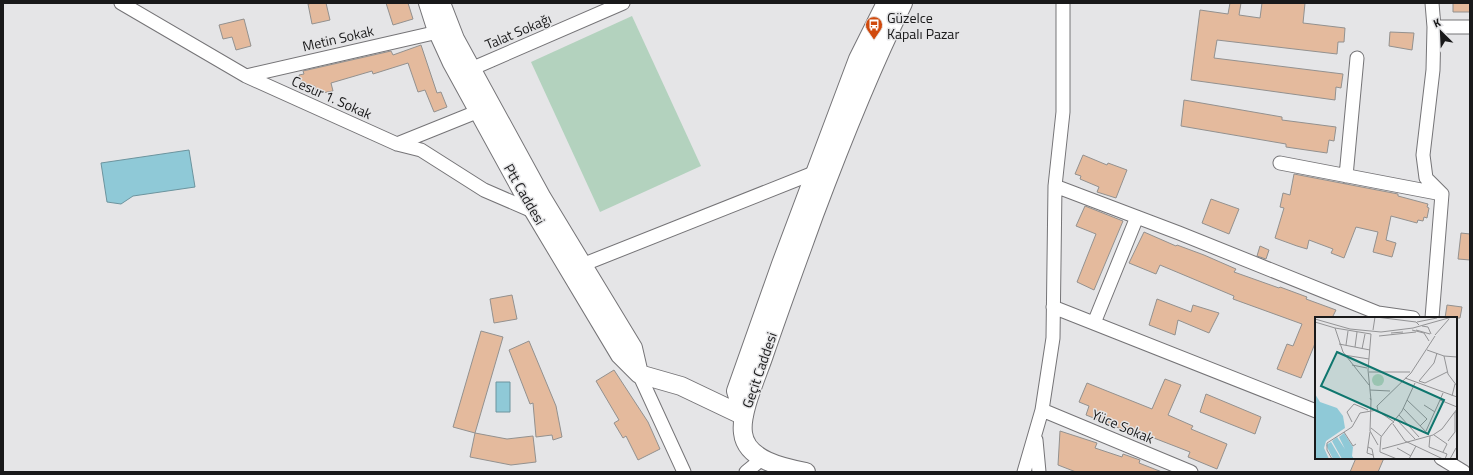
<svg xmlns="http://www.w3.org/2000/svg" width="1473" height="475" font-family="'Titillium Web',sans-serif">
	<style>
		.green { fill: #b3d2be }
		.water { fill: #8fc9d7; stroke: #6c949e }
		.building { fill: #e4ba9d; stroke: #93918f }
		.lines { fill: none; stroke-linecap: round; stroke-linejoin: round }
		.street-casing { stroke: #757477; stroke-width: 15 }
		.secondary-casing { stroke: #757477; stroke-width: 20 }
		.street { stroke: #fff; stroke-width: 13 }
		.secondary { stroke: #fff; stroke-width: 18 }
		.labels { text-anchor: middle; dominant-baseline: central; stroke-width: 3; stroke-linejoin: round; paint-order: stroke }
		.poi-label { font-size: 14px; fill: #19191a; stroke: #e5e5e7; text-anchor: start }
		.street-label { font-size: 14px; fill: #19191a; stroke: #e5e5e7 }
		.inset-road { fill: none; stroke: #939395; stroke-width: 1 }
		.view { fill: #0f766e; fill-opacity: 0.15; stroke: #0f766e; stroke-width: 2 }
		.inset-edge { fill: none; stroke: #19191a; stroke-width: 2 }
	</style>
	<rect width="100%" height="100%" fill="#e5e5e7"/>
	<path class="green" d="M632 16 701 166 600 212 531 62Z"/>
	<path class="water" d="M189 150 195 187 133 196 121 204 107 202 101 163Z
		M496 382H510V412H496Z"/>
	<path class="building" d="M313 3H326L330 20 312 24 308 4Z
		M386 3H408L413 19 393 25Z
		M1230 3H1241L1239 15 1260 18 1262 3H1305L1303 23 1345 28 1344 42H1338L1337 54 1217 40 1214 58 1343 74 1341 88 1336 87 1335 100 1191 80 1200 10 1228 14Z
		M1453 3H1470V12H1453Z
		M244 19 251 46 236 50 232 37 223 39 219 25Z
		M1390 32 1414 33 1412 50 1389 46Z
		M421 45 437 93 441 92 447 107 434 112 425 90 418 92 408 63 373 74 372 71 331 83 333 91 317 94 315 86 307 88 306 83 301 84 299 75 304 74 303 71 391 51 393 55Z
		M1184 100 1282 117V120L1336 127 1334 141 1329 140 1327 153 1286 147V144L1181 126Z
		M1083 155 1107 165 1108 163 1127 170 1116 198 1097 192 1099 187 1080 179 1081 176 1075 174Z
		M1294 174 1398 194V196L1428 204 1427 207 1429 208 1427 218 1424 217 1423 221 1418 220 1417 223 1391 216 1386 240 1396 243 1392 257 1373 252 1378 232 1356 227 1344 258 1331 253 1333 249 1309 240 1307 249 1297 246 1275 238 1284 208 1280 207 1283 193 1290 195Z
		M1211 199 1239 209 1229 234 1202 223Z
		M1085 206 1123 221 1094 290 1077 282 1096 234 1076 226Z
		M1144 232 1176 246 1177 245 1204 255 1236 269 1234 272 1279 288 1280 287 1307 297 1306 299 1336 310 1332 318H1316V341L1301 378 1277 369 1287 344 1293 346 1302 324 1233 299 1234 296 1160 265 1156 274 1129 263Z
		M1461 233 1470 234V260L1458 259Z
		M1260 246 1269 250 1266 259 1257 256Z
		M512 295 517 319 494 323 490 299Z
		M1157 299 1191 312 1193 305 1219 313 1209 333 1178 320 1175 335 1149 325Z
		M1447 305 1462 307 1460 318H1445Z
		M481 331 503 337 475 433 453 427Z
		M529 341 556 406 562 437 553 440 552 435 536 437 533 403 530 404 509 350Z
		M614 370 648 422 660 449 638 460 626 436 623 438 614 423 619 420 596 381Z
		M1165 379 1181 385 1168 415 1193 426 1191 429 1227 444 1217 469 1188 457 1190 452 1141 433 1139 436 1086 415 1089 406 1079 402 1087 383 1152 409Z
		M1206 394 1261 417 1255 434 1200 412Z
		M1060 431 1097 443 1095 448 1122 457 1123 454 1140 460 1139 463 1162 472H1076L1058 465Z
		M475 433 507 439 533 436 536 462 511 465 470 457Z
		M1356 458H1384L1378 472H1350Z"/>
	<g class="lines">
		<g class="street-casing">
			<path id="street" d="M121 3 246 76 397 144 421 150 484 190 535 212
				M1432 3 1434 27H1470
				M1434 27 1433 70 1423 155 1426 178 1442 194
				M471 69 623 3
				M246 76 438 32
				M397 144 479 111
				M1280 163 1442 194
				M1346 176 1357 58
				M1055 186 1179 233 1378 313 1376 318
				M582 265 816 172
				M1053 307 1316 411
				M1378 313 1413 318
				M1432 318 1442 194
				M1094 323 1137 217
				M639 374 684 472
				M1042 410 1191 472
				M1036 440 1039 472
				M1441 458 1464 472
				M746 472 763 458
				M1024 472 1042 410 1053 338 1055 186 1063 112V3"/>
		</g>
		<g class="secondary-casing">
			<path id="secondary" d="M428 3 436 28 452 63 526 198 620 355 639 374 633 348 542 198 455 39 441 3
				M639 374 681 386 744 416
				M744 416 736 391 781 264 858 59 886 3
				M806 472C784 468 746 460 743 433 740 413 757 376 764 355 780 308 797 262 814 215 841 143 869 72 903 3"/>
		</g>
		<use href="#street" class="street"/>
		<use href="#secondary" class="secondary"/>
	</g>
	<defs>
		<g id="bus-pin" transform="scale(0.9)"><path d="M0 17L-7.5 6A9.5 9.5 0 1 1 7.5 6Z" fill="#d04a0d" stroke="#e5e5e7"/><path d="M-5-6H5V4H4V6H2V4H-2V6H-4V4H-5ZM-3.5-4V0h7V-4ZM-3.5 1.2v1.5H-2V1.2ZM2 1.2v1.5H3.5V1.2Z" fill="#fff"/></g>
	</defs>
	<g fill-rule="evenodd">
		<use href="#bus-pin" x="874" y="25"/>
	</g>
	<g class="labels">
		<g class="poi-label">
			<text x="887" y="17">Güzelce<tspan x="887" dy="16">Kapalı Pazar</tspan></text>
		</g>
		<g class="street-label">
			<text transform="translate(518 31) rotate(-23)">Talat Sokağı</text>
			<text transform="translate(338 38) rotate(-13)">Metin Sokak</text>
			<text transform="translate(332 97) rotate(24)">Cesur 1. Sokak</text>
			<text transform="translate(525 194) rotate(60)">Ptt Caddesi</text>
			<text transform="translate(759 370) rotate(-71)">Geçit Caddesi</text>
			<text transform="translate(1123 426) rotate(23)">Yüce Sokak</text>
		</g>
	</g>
	<g transform="translate(1315 317)">
		<rect width="142" height="142" fill="#e5e5e7"/>
		<path d="M57 63a6 6 0 1 1 12 0a6 6 0 1 1-12 0Z" fill="#b3d2be"/>
		<path d="M0 77 5 85 22 91 28 99 30 111 11 124 9 131 14 142H0ZM29 116 38 130 37 139 39 142H27L17 124 22 120 30 132 24 120ZM16 125 26 142H18L11 128Z" fill="#8fc9d7"/>
		<path class="inset-road" d="M61 0 101 5 104 8M0 2 35 12 66 15 98 11 137 0M0 5 20 11 56 17 53 53 56 83 55 81M102 5 122 1M107 9 113 10 116 17M20 11 28 35 54 68M58 13 60 0M97 13 109 16 114 24M101 13 115 17M76 16 88 15M120 18 134 2M64 19 101 15M24 27 55 33M31 28 33 14M40 30 42 15M47 32 50 17M112 33 129 39 142 40M122 36 119 46 104 64 110 66 132 55M29 38 54 42M129 39 133 57 142 69M37 48 52 51M54 55H95M90 61 142 80M55 73 75 74M128 76 125 83 142 90M137 79 140 67M56 83 55 114 63 128M92 83 112 102 105 109M109 88 120 95M62 89 96 56 120 19M62 89 63 94 79 105 76 107M88 91 114 118M84 98 104 120M82 103 100 122M79 104 87 94 100 66M37 105 32 95 39 87 53 93M78 107 90 124 128 142M56 111 66 119M111 114 125 83M29 115 38 129 41 127M55 115 52 136 58 138M119 118 132 127 128 135M115 119 114 130 132 137 130 142M133 124 140 115V95H142M53 130 57 132 59 142M82 131 96 139M65 132 66 120 76 107M65 132V135L82 142M67 132 118 118 127 112 142 92M17 142 12 133V126L37 110 45 96 62 93M94 142 101 129M135 142 141 131"/>
		<path class="view" d="M22 35 129 83 113 117 6 69Z"/>
		<rect width="142" height="142" class="inset-edge"/>
	</g>
	<rect width="1473" height="475" fill="none" stroke="#19191a" stroke-width="8"/>
	<g transform="translate(1441 32) rotate(336)" stroke="#e5e5e7" stroke-width="3" paint-order="stroke">
	<path d="M0-3L7 15L0 10L-7 15Z" fill="#19191a"/>
	<text y="-6" font-size="11" font-weight="bold" text-anchor="middle" fill="#19191a">K</text>
	</g>
</svg>
